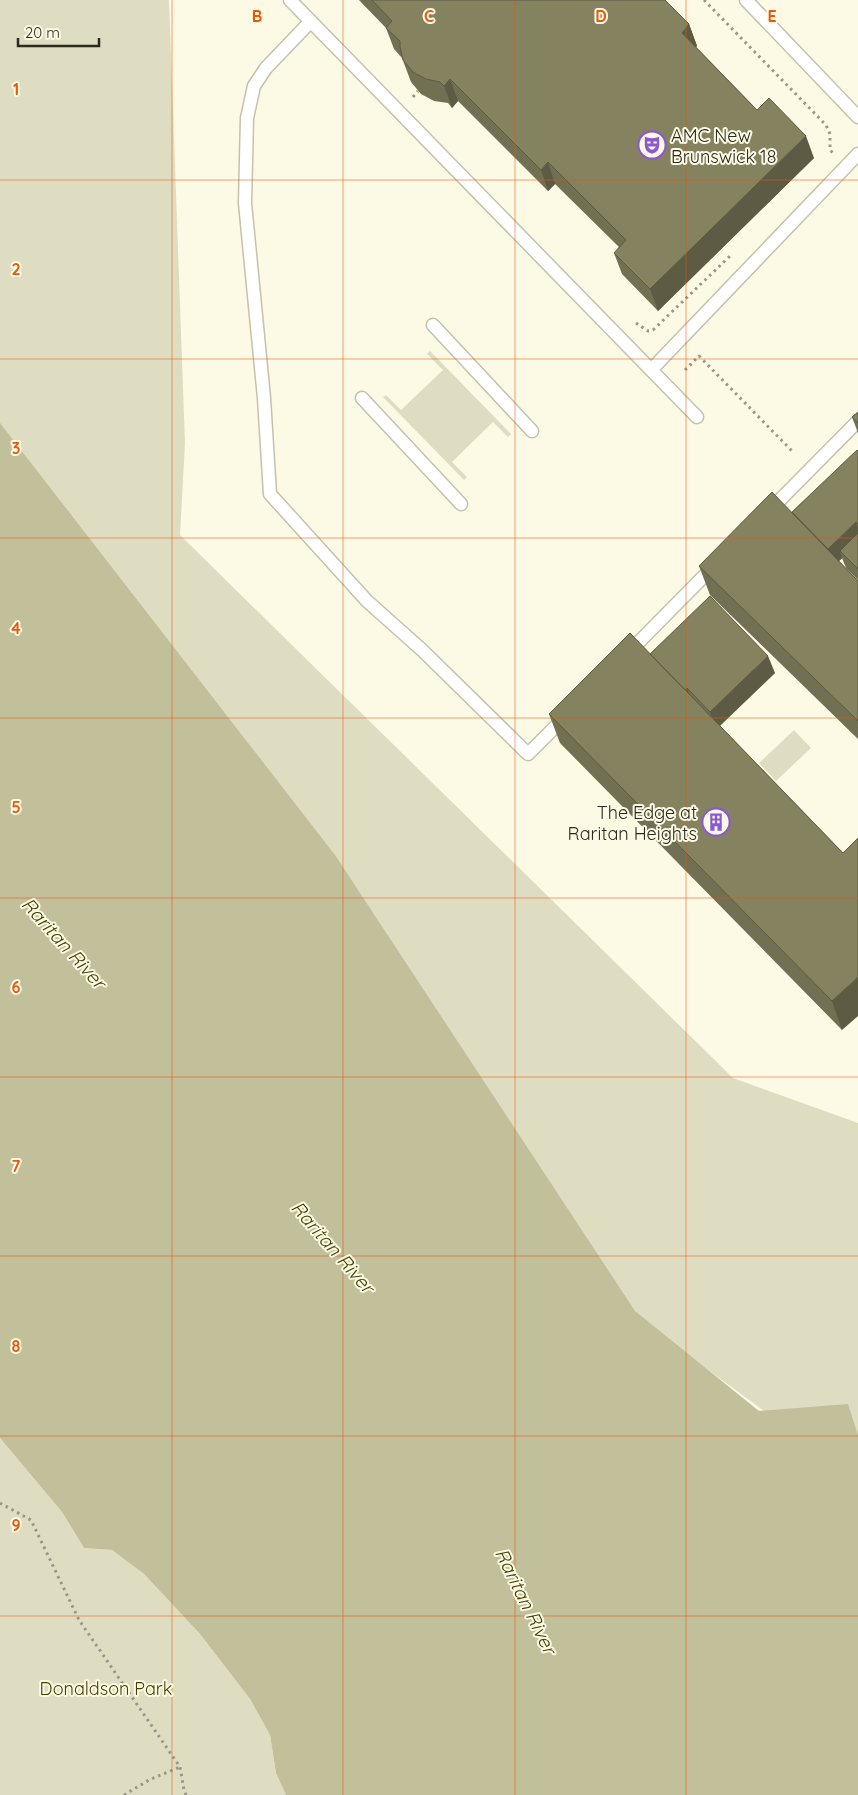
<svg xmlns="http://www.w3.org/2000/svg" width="858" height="1795" font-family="Quicksand,sans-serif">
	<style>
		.green { fill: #dfddc1 }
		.water { fill: #c2bf9b }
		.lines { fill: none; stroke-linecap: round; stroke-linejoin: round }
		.lane-casing { stroke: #c4c2ad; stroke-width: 15 }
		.path { stroke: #999888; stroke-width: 3; stroke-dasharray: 2.5 4; stroke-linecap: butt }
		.lane { stroke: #fff; stroke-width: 12 }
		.wall { fill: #727053 }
		.shaded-wall { fill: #5d5b43 }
		.building { fill: #858260; stroke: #5d5b43 }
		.grid { fill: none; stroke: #e8590c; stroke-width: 1; stroke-opacity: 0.55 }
		.labels { text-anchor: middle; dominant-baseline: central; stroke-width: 4; stroke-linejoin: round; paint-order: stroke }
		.poi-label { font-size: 18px; fill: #2b2a22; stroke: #fcfae4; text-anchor: start }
		.park-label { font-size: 18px; fill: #464000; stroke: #fcfae4 }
		.water-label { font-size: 19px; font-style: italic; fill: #464000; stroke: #fcfae4 }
		.grid-label { font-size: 16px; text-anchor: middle; font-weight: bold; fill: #e8590c; stroke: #fcfae4; stroke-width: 4; stroke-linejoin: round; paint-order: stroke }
	</style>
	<rect width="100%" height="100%" fill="#fcfae4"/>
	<path class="green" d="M0 0H169L185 443 180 535 733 1078 858 1123V1525L798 1436 586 1280 0 561Z
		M430 351 511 434 508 437 493 422 452 462 467 477 464 480 383 397 386 395 401 410 443 370 427 354Z
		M794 730 811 748 776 781 759 763Z
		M0 1438 62 1512 84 1548 112 1550 144 1574 200 1634 250 1699 270 1735 276 1773 286 1795H0Z"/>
	<path class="water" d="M0 423 335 855 635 1311 759 1411 848 1404 858 1435V1795H286L276 1773 270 1735 250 1699 200 1634 144 1574 112 1550 84 1548 62 1512 0 1438Z"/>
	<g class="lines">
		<g class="lane-casing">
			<path id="lane" d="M290 0 697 417
				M746 0 858 117
				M311 21 266 68 254 86 247 118 245 203 264 398 270 494 367 601 422 650 528 754 565 717
				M433 325 532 431
				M652 369 858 154
				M362 398 461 504
				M769 511 858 421
				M626 655 714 566"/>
		</g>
		<path class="path" d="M704 0 826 125 830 134V150L833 153
			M413 97 418 91
			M636 323 648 331 653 330 730 256
			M685 370 699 356 792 451
			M0 1503 31 1520 79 1620 180 1767 184 1790 186 1795
			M124 1795 149 1780 180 1767"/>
		<use href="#lane" class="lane"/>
	</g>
	<path class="wall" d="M359 0H665L689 24 697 46 696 47 757 110 814 158 658 311 622 274 614 253 619 247 555 184 548 191 458 101 452 108 448 103 434 101 421 94 411 82 402 58 394 49 386 28Z
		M858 412V433L852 417Z
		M858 451V580L846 568 842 558 839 561 858 581V739L710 595 699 566 792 512Z
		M650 654 775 673 720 726 843 853 842 1030 560 743 549 714Z"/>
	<path class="shaded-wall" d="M689 24 697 46 689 54 682 33Z
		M450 79 458 101 452 108 444 86Z
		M806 136 814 158 658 311 650 289Z
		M548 162 555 184 548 191 541 170Z
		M856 522 858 528V543L840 551 842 558 834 566 828 549Z
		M768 656 775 673 716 729 710 712Z
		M687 688 693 705 684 691Z
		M858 977V1016L842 1030 832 1001Z"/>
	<path class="building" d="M372 0H665L689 24 682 33 757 110 769 98 806 136 650 289 614 253 626 240 548 162 541 170 450 79 444 86 440 82 426 79 413 72 403 60 400 47V41L386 28 392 21Z
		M858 412V423L852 417Z
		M857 450 858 451V524L856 522 828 549 792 512Z
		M772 492 858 581V721L699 566Z
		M858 533V569L840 551Z
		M710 596 768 656 710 712 687 688 685 690 650 654Z
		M630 633 843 853 858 838V977L832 1001 549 714Z"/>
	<path class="grid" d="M172 0V1795M343 0V1795M515 0V1795M686 0V1795M0 180H858M0 359H858M0 538H858M0 718H858M0 898H858M0 1077H858M0 1256H858M0 1436H858M0 1616H858"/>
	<defs>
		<g id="theatre-ring" transform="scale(1.4375)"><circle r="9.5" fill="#fcfae4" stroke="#8d59d1" stroke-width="1.5"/><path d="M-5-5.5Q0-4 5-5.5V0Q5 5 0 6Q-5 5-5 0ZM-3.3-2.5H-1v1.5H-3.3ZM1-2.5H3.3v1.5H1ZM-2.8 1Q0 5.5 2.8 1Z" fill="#8d59d1"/></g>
		<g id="building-ring" transform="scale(1.4375)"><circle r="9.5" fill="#fcfae4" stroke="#8d59d1" stroke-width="1.5"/><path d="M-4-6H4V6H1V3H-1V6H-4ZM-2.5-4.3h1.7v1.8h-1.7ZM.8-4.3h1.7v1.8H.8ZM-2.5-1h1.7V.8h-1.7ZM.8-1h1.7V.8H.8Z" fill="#8d59d1"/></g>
	</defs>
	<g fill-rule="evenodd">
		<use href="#theatre-ring" x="652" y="145"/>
		<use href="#building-ring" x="716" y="822"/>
	</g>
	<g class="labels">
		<g class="poi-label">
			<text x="671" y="135">AMC New<tspan x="671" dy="21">Brunswick 18</tspan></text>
			<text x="697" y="812" text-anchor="end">The Edge at<tspan x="697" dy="21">Raritan Heights</tspan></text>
		</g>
		<g class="park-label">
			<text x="106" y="1688">Donaldson Park</text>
		</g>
		<g class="water-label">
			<text transform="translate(64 943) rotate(48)">Raritan River</text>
			<text transform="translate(333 1247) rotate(49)">Raritan River</text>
			<text transform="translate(526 1601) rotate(64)">Raritan River</text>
		</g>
	</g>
	<g class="grid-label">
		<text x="257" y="22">B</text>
		<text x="429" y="22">C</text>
		<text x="601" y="22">D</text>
		<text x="772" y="22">E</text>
		<text x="16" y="95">1</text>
		<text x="16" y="275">2</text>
		<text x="16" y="454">3</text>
		<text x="16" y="634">4</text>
		<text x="16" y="813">5</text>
		<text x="16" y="993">6</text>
		<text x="16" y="1172">7</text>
		<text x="16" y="1352">8</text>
		<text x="16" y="1531">9</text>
	</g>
	<path d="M18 38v8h81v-8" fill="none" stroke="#2b2a22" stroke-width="2.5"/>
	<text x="25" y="38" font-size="15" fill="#2b2a22" stroke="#fcfae4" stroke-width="4" paint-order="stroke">20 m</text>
</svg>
